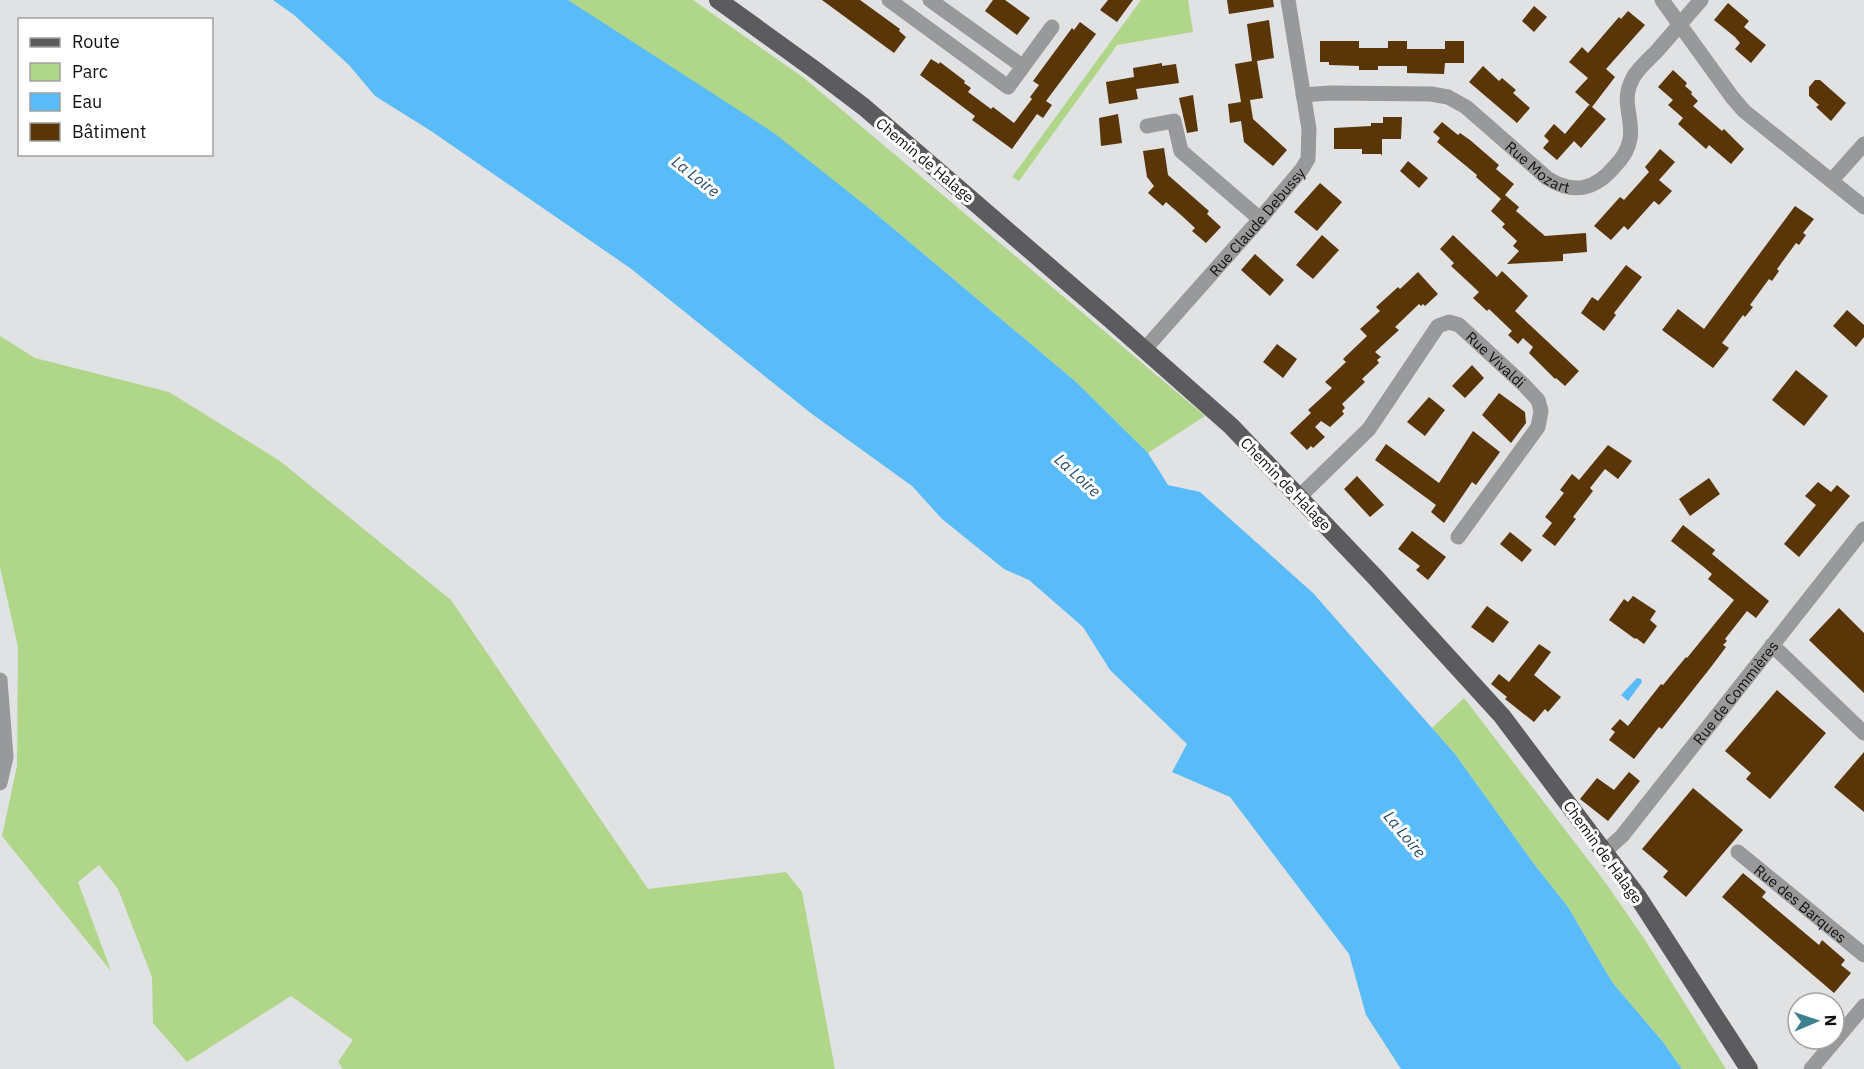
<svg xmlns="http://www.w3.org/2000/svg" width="1864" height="1069" font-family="'IBM Plex Sans',sans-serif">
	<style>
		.green { fill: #b0d689 }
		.water { fill: #59bcf9 }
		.building { fill: #593507 }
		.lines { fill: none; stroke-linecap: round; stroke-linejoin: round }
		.minor { stroke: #98999a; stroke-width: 15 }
		.major { stroke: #5c5c5e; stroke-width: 18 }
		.labels { text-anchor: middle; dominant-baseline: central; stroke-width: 6; stroke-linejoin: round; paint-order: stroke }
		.street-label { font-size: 15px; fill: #111112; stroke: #fff }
		.water-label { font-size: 16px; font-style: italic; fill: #234c65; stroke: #fff }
	</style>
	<rect width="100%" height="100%" fill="#e1e2e4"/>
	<path class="green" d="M568 0H693L804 78 1205 416 1148 453 1075 381 870 209Z
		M1141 0H1188L1193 32 1117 45 1019 181 1012 177Z
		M0 336 35 358 169 392 280 461 451 600 648 889 786 872 802 892 835 1069H343L338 1062 353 1040 291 996 187 1062 153 1023 152 977 118 889 99 865 78 882 111 971 2 836 17 766 18 647 0 567Z
		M1464 698 1605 882 1645 940 1726 1069H1682L1663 1042 1612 982 1568 907 1534 864 1455 754 1432 728Z"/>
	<path class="water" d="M273 0H568L774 133 870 209 1075 381 1148 453 1168 485 1200 492 1313 593 1455 754 1534 864 1568 907 1612 982 1663 1042 1682 1069H1401L1366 1015 1349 954 1230 797 1172 772 1187 744 1110 670 1083 627 1029 580 1004 569 942 519 912 486 812 414 630 268 431 131 375 96 349 65 294 15Z
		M1637 678 1641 679 1642 682 1628 701 1621 695Z"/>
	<path class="building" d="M822 0H860L900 29 899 31 906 37 894 53Z
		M993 0H1005L1030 18 1017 35 985 11Z
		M1108 0H1133L1117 22 1100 10Z
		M1227 0H1273L1274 7 1229 14Z
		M1728 3 1749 21 1744 27 1766 45 1751 63 1735 49 1740 43 1735 37 1714 20Z
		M1534 6 1547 17 1534 32 1522 21Z
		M1628 11 1645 25 1606 69 1615 77 1592 107 1606 119 1581 148 1574 141 1557 160 1543 148 1549 141 1544 136 1554 124 1565 134 1589 105 1591 106 1575 92 1588 78 1569 62 1582 47 1588 53 1619 17 1621 19Z
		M1269 20 1274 58 1257 61 1263 98 1250 100 1253 119 1287 150 1273 166 1244 142 1241 121 1230 123 1228 104 1241 102 1235 64 1252 61 1247 24Z
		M1080 22 1096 34 1046 101 1052 105 1043 118 1037 114 1012 149 972 120 975 116 920 75 931 59 939 64 940 62 965 81 964 83 971 88 968 92 991 109 993 107 1014 123 1032 99 1030 97 1039 85 1033 81 1072 28 1074 30Z
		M1320 41H1359V48H1388V41H1407V49H1445V41H1464V63H1445L1444 74 1407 73V66H1378V70H1359V66L1329 65V62H1320Z
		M1162 63V66L1176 64 1179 83 1136 89 1138 99 1109 104 1106 82 1134 77 1133 68Z
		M1483 66 1499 81 1502 78 1516 90 1513 93 1530 108 1517 123 1469 82Z
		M1673 70 1687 83 1685 86 1692 92 1691 94 1698 101 1693 106 1722 131 1724 129 1744 149 1731 164 1709 145 1706 149 1678 124 1683 118 1668 105 1673 100 1658 87Z
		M1815 80H1820L1846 103 1831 121 1816 107 1819 105 1809 96V87Z
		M1193 95 1198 131 1187 133 1179 98Z
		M1118 114 1122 143 1101 146 1099 118Z
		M1383 117H1402L1401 139H1382V156L1381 154H1362V149H1334V128L1371 126V123H1383Z
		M1442 122 1458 135 1460 133 1470 140 1499 165 1496 169 1514 184 1505 195 1519 207 1516 211 1545 236 1586 233 1587 252 1563 254V261L1507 264 1519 251 1513 246 1517 241 1502 227 1505 224 1491 211 1501 199 1476 177 1477 175 1437 142 1440 138 1433 132Z
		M1164 148 1168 175 1209 211 1207 214 1221 227 1206 243 1192 231 1195 228 1181 215 1166 202 1163 206 1148 193 1154 186 1147 177 1143 151Z
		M1660 149 1675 162 1659 180 1672 191 1659 205 1654 201 1628 230 1624 226 1611 240 1594 226 1620 197 1624 200 1649 172 1645 167Z
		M1408 161 1428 178 1419 188 1400 171Z
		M1320 183 1342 202 1317 231 1294 212Z
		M1795 206 1814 219 1803 233 1806 235 1799 245 1796 243 1777 269 1779 271 1772 281 1769 279 1750 305 1753 307 1745 317 1743 315 1722 343 1729 348 1713 368 1662 330 1678 309 1704 329Z
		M1322 235 1339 250 1313 279 1296 265Z
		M1453 235 1497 277 1502 271 1528 296 1515 311 1579 371 1565 386 1556 378 1555 379 1529 353 1533 347 1523 338 1518 344 1508 335 1512 331 1489 309 1487 311 1473 298 1479 292 1451 266 1454 263 1440 249Z
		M1255 254 1284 280 1270 296 1241 270Z
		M1626 265 1642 277 1614 313 1616 315 1604 331 1581 313 1592 297 1598 301Z
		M1418 272 1438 294 1425 306 1423 304 1421 306 1419 304 1395 327 1399 330 1375 352 1381 357 1377 360 1379 363 1362 379 1365 382 1342 404 1345 408 1342 411 1344 414 1330 427 1321 421 1315 427 1325 437 1313 448 1311 446 1307 450 1290 433 1311 413 1308 410 1332 388 1325 382 1346 362 1343 359 1367 336 1360 329 1380 311 1376 307 1398 287 1400 289Z
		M1847 310 1864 325V337L1856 347 1833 326Z
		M1277 344 1297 359 1283 378 1263 362Z
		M1472 365 1484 378 1465 398 1452 386Z
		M1796 370 1828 396 1804 426 1772 400Z
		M1499 393 1525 412 1526 423 1511 443 1482 415Z
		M1429 397 1445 410 1425 436 1407 422Z
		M1473 431 1500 452 1476 485 1472 482 1444 523 1431 512 1436 505 1375 460 1386 444 1439 483Z
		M1608 445 1632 461 1618 479 1605 469 1590 488 1593 491 1573 517 1576 519 1555 546 1542 536 1552 523 1545 517 1564 493 1560 490 1572 474 1579 480Z
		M1357 476 1384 505 1370 517 1344 489Z
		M1709 478 1720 494 1690 516 1679 499Z
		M1818 482 1831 492 1837 485 1850 496 1799 557 1784 544 1816 505 1805 496Z
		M1683 525 1715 550 1712 554 1769 601 1756 618 1747 611 1725 639 1727 641 1723 645 1726 647 1711 667 1662 729 1659 727 1634 759 1609 740 1615 732 1611 729 1620 719 1628 726 1661 684 1663 685 1686 657 1687 658 1734 600 1708 579 1712 574 1705 568 1671 541Z
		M1412 531 1446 557 1428 580 1416 570 1420 566 1398 549Z
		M1510 532 1532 550 1522 562 1500 544Z
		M1633 596 1656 611 1650 620 1657 626 1644 644 1636 638 1635 639 1609 620 1624 599 1628 602Z
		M1487 606 1509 622 1493 643 1471 627Z
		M1839 608 1864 633V693L1809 640Z
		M1539 644 1551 652 1534 675 1561 697 1548 712 1545 709 1534 722 1505 699 1507 697 1491 684 1499 674 1509 682Z
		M1777 690 1826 733 1770 799 1746 779 1751 773 1725 751Z
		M1864 752V812L1834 787Z
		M1629 772 1640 781 1608 821 1580 799 1597 778 1614 790Z
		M1693 788 1743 830 1686 897 1663 877 1668 871 1642 849Z
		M1743 873 1766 892 1762 897 1819 945 1822 940 1845 960 1841 965 1851 973 1834 993 1722 897Z"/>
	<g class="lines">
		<g class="minor">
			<path d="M889 0 1008 87 1052 27"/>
			<path d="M930 0 1022 66"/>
			<path d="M1662 0 1732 97 1744 111 1864 207"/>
			<path id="s1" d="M1303 95 1329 93 1431 94 1448 97 1466 107 1547 178C1574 195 1595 190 1615 166 1623 158 1628 150 1630 139 1634 115 1619 102 1634 76 1640 67 1649 59 1656 52 1671 35 1686 17 1701 0"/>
			<path d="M1147 126 1174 121 1181 151 1260 219"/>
			<path d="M1832 180 1864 144"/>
			<path id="s2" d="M1144 350 1260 219 1302 169 1308 159 1309 129 1288 0"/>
			<path id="s3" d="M1299 497 1369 429 1438 326 1449 322 1459 325 1524 385 1538 400 1541 411 1538 427 1458 537"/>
			<path d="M1772 645 1864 733"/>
			<path d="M0 680 6 757 0 783"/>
			<path id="s4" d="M1604 852 1622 836 1864 529"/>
			<path id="s5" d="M1738 852 1864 955"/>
			<path d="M1811 1069 1864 1006"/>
		</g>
		<path class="major" d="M718 0 815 70 864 107 1111 320 1231 426 1375 577 1502 716 1638 897 1749 1069"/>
	</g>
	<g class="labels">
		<g class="street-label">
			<text transform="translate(925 160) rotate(40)">Chemin de Halage</text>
			<text stroke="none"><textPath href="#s1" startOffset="260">Rue Mozart</textPath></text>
			<text stroke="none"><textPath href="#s2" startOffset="171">Rue Claude Debussy</textPath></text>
			<text stroke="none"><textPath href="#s3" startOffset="294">Rue Vivaldi</textPath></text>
			<text transform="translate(1286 484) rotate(46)">Chemin de Halage</text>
			<text stroke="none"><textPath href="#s4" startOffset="207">Rue de Commières</textPath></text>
			<text transform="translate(1603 852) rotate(54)">Chemin de Halage</text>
			<text stroke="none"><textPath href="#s5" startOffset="81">Rue des Barques</textPath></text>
		</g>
		<g class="water-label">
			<text transform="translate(696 176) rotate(38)">La Loire</text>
			<text transform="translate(1078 475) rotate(42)">La Loire</text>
			<text transform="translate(1405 834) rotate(50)">La Loire</text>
		</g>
	</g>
	<rect x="18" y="18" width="195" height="138" fill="#ffffff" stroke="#a0a0a0" stroke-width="1.5"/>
	<rect x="30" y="38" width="30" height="9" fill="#5c5c5e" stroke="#a0a0a0" stroke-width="1.5"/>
	<text x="72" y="48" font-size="18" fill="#111112">Route</text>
	<rect x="30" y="63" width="30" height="18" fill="#b0d689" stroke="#a0a0a0" stroke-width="1.5"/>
	<text x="72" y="78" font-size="18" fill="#111112">Parc</text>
	<rect x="30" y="93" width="30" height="18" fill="#59bcf9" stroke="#a0a0a0" stroke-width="1.5"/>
	<text x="72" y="108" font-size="18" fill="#111112">Eau</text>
	<rect x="30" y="123" width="30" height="18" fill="#593507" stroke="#a0a0a0" stroke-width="1.5"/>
	<text x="72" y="138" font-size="18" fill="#111112">Bâtiment</text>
	<g transform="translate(1816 1021) rotate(88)"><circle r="28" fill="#ffffff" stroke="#a0a0a0" stroke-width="1.5"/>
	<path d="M0-4.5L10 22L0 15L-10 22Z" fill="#3d8190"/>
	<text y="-9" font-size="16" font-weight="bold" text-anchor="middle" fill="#111112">N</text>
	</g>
</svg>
